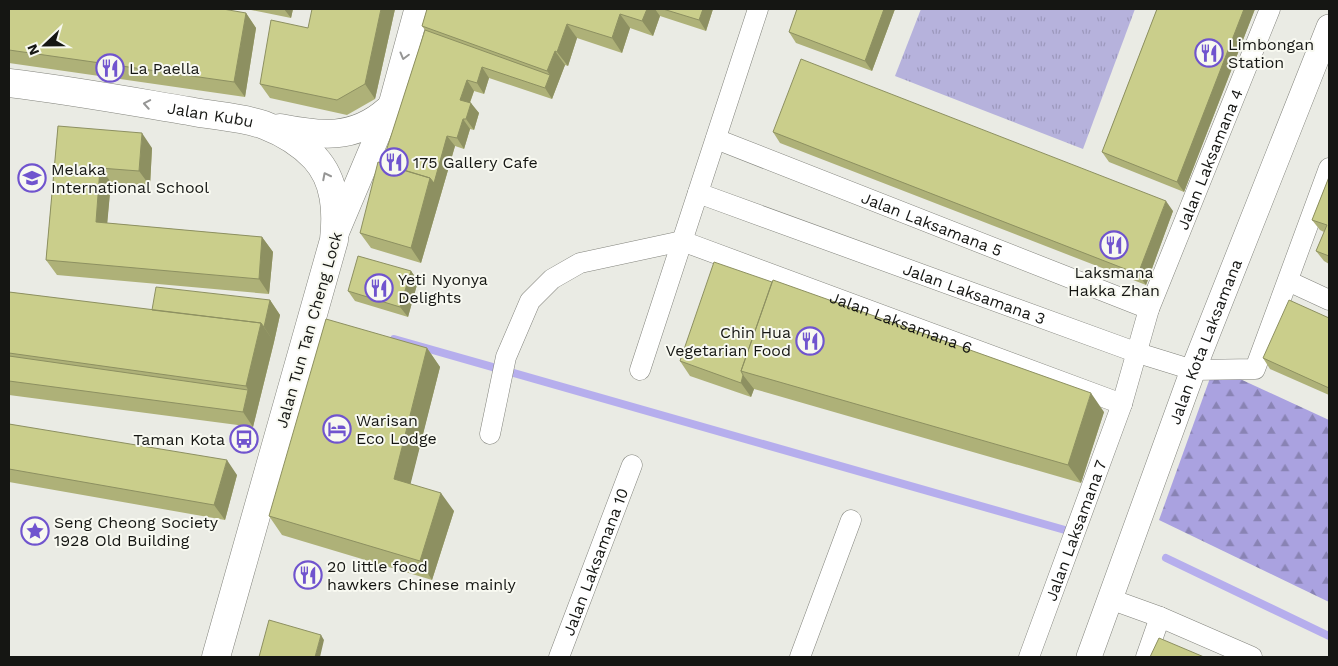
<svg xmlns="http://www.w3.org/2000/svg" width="1338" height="666" font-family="'Work Sans',sans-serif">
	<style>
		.grass { fill: url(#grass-tufts) }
		.forest { fill: url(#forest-firs) }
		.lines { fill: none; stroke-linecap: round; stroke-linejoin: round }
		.stream { stroke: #b6aeed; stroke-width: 8 }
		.minor-casing { stroke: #83847d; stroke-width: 21 }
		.tertiary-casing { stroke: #83847d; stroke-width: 26 }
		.secondary-casing { stroke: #83847d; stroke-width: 29 }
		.minor { stroke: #fff; stroke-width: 20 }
		.tertiary { stroke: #fff; stroke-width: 25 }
		.secondary { stroke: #fff; stroke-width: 28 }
		.wall { fill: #aeb178 }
		.shaded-wall { fill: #8d9061 }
		.building { fill: #cace8b; stroke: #8d9061 }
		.oneway { stroke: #969695 }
		.labels { text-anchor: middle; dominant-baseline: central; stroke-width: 4; stroke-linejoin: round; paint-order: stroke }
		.poi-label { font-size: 16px; fill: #151613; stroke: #f8f9f1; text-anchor: start }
		.street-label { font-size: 16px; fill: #151613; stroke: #f8f9f1 }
	</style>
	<defs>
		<pattern id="grass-tufts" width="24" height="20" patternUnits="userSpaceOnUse" patternTransform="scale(1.25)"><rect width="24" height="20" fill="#b6b2dc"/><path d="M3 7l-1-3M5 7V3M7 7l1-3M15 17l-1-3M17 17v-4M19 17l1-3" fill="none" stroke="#9c98bc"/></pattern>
		<pattern id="forest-firs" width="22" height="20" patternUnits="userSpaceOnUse" patternTransform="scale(1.25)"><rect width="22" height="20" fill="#aaa2e0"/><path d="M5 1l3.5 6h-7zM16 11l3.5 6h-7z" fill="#8983b4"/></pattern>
	</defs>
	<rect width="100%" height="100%" fill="#eaebe4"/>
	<path class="grass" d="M921 9H1135L1083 149 895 76Z"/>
	<path class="forest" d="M1214 367 1329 420V602L1159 520Z"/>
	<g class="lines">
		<path class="stream" d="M394 339 1072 532
			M1166 558 1329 636"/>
		<g class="minor-casing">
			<g id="minor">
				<path id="s1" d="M716 139 1149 309"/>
				<path id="s2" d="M698 193 1138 353 1193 370 1255 369 1329 168"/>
				<path d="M1288 281 1329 300"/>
				<path d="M640 370 758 9"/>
				<path id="s3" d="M490 434 506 357 530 301 552 279 580 263 682 241 1122 404"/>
				<path d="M1110 599 1160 617 1252 657"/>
				<path id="s4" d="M559 657 632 465"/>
				<path d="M800 657 851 520"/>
				<path id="s5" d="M1029 657 1122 404 1149 309 1270 9"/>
				<path d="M1146 657 1160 617"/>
			</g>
		</g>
		<g class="tertiary-casing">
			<g id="tertiary">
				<path d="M335 236 392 101 417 9"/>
				<path id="s6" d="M1089 657 1193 370 1329 27"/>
			</g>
		</g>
		<g class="secondary-casing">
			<g id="secondary">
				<path id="s7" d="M9 83C69 90 129 101 189 111 213 116 241 117 264 125 282 132 302 144 315 158 336 181 337 212 334 240L216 657"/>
				<path d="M280 128C320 136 354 140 387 111"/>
			</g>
		</g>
		<use href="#minor" class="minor"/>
		<use href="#tertiary" class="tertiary"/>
		<use href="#secondary" class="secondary"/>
	</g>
	<path class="wall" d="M9 9 246 13 256 28 245 97 9 63Z
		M246 9H293L291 18Z
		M395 9 375 99 347 115 270 98 260 84 308 28Z
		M427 9H713L706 31 660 16 653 36 630 28 622 53 577 38 568 66 565 65 552 99 489 78 484 94 474 91 470 103 479 113 474 130 470 129 464 149 455 146 421 263 371 248 360 233 425 30 422 26Z
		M797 9H895L872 71 796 43 789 32Z
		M1157 9H1255L1184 192 1109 162 1102 152Z
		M58 126 152 148 150 186 111 182 107 223 262 237 273 252 269 294 57 275 46 260Z
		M773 132 1173 211 1146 285 780 143Z
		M1329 177V264L1324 261 1316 251 1324 232 1320 230 1312 220Z
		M411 271 418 281 408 317 355 301 348 291Z
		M9 292 152 310 270 300 280 315 274 342 253 427 9 395Z
		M1329 318V395L1270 369 1263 358Z
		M427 348 440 367 410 484 454 511 432 580 282 535 269 516Z
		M680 361 1104 412 1081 483 754 389 751 397 690 376Z
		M9 424 237 475 225 520 9 482Z"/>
	<path class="shaded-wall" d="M284 9H293L291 18Z
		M381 9H395L375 99 365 84Z
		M647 9H655L660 16 653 36 642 21Z
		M703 9H713L706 31 699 20Z
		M884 9H895L872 71 865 61Z
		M1244 9H1255L1184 192 1177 182Z
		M246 13 256 28 245 97 234 82Z
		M620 14 630 28 622 53 612 38Z
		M567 24 577 38 568 66 557 52Z
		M555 51 565 65 552 99 545 88 550 75 547 71Z
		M482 67 489 78 484 94 477 83Z
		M467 80 474 91 467 110 460 100Z
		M471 103 479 113 474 130 466 119Z
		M463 119 470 129 464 149 457 138Z
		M142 133 152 148 150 186 139 171Z
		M447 136 455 146 421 263 411 248 430 178Z
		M100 168 111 182 106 237 96 222Z
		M1166 201 1173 211 1146 285 1138 274Z
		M262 237 273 252 269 294 259 279Z
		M411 271 418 281 408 317 400 307Z
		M270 300 280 315 274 342 264 327Z
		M261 323 274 342 253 427 243 412 248 390 246 386Z
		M427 348 440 367 407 498 394 479Z
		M743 375 754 389 751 397 741 383Z
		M1091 393 1104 412 1081 483 1068 465Z
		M227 460 237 475 225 520 214 505Z
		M441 493 454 511 432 580 420 561Z
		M321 635 324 640 320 657H315Z"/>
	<path class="building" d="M9 9H223L246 13 234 82 9 50Z
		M312 9H381L365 84 337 100 260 84 271 20 308 28Z
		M427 9H647L642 21 620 14 612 38 567 24 557 52 555 51 547 71 422 26Z
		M663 9H703L699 20Z
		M797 9H884L865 61 789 32Z
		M1157 9H1244L1177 182 1102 152Z
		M425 30 550 75 545 88 482 67 477 83 467 80 460 100 471 103 466 119H463L457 138 447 136 434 183 430 178 382 164Z
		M801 59 1166 201 1138 274 773 132Z
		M58 126 142 133 139 171 100 168 96 222 262 237 259 279 46 260Z
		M378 162 430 178 411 248 360 233Z
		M1329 177V256L1316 251 1327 225 1312 220Z
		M358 256 411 271 400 307 348 291Z
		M714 262 772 282 741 371 743 375 741 383 680 361Z
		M773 280 1091 393 1068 465 741 371Z
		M156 287 270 300 264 327 261 323 152 310Z
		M9 292 261 323 246 386 9 353Z
		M1289 300 1329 318V388L1263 358Z
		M326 319 427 348 394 479 441 493 420 561 269 516Z
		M9 356 248 390 243 412 9 381Z
		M9 424 227 460 214 505 9 469Z
		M269 620 321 635 315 657H259Z
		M1159 638 1204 657H1150Z"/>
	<defs><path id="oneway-chevron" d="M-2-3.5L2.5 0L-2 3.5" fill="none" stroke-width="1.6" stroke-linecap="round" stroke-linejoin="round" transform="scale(1.25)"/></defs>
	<g class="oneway">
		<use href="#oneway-chevron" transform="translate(404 56) rotate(105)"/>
		<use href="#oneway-chevron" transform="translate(147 104) rotate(-170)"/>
		<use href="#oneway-chevron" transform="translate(326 176) rotate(-117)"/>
	</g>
	<defs>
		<g id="restaurant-ring" transform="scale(1.4375)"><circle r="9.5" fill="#f8f9f1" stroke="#7054ce" stroke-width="1.5"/><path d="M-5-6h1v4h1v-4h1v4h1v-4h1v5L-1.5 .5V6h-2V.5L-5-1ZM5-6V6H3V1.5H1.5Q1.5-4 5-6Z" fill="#7054ce"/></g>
		<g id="school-ring" transform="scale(1.4375)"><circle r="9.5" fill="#f8f9f1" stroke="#7054ce" stroke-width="1.5"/><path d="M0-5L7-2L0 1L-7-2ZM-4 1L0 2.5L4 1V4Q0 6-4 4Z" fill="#7054ce"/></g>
		<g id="hotel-ring" transform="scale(1.4375)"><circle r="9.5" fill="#f8f9f1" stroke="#7054ce" stroke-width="1.5"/><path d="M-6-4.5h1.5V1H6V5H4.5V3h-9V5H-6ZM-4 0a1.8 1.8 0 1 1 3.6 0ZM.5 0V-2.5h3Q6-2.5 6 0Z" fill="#7054ce"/></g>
		<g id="bus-ring" transform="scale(1.4375)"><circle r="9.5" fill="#f8f9f1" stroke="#7054ce" stroke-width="1.5"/><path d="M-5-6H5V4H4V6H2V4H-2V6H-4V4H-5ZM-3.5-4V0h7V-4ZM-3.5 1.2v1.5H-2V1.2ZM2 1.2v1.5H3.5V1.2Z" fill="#7054ce"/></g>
		<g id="sight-ring" transform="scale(1.4375)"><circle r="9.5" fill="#f8f9f1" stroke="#7054ce" stroke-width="1.5"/><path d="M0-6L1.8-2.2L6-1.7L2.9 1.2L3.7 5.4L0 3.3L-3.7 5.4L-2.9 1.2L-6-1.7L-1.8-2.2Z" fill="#7054ce"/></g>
	</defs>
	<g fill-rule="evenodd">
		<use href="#restaurant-ring" x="1209" y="53"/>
		<use href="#restaurant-ring" x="110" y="68"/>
		<use href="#restaurant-ring" x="394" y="162"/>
		<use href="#school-ring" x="32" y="178"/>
		<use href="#restaurant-ring" x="1114" y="245"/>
		<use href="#restaurant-ring" x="379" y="288"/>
		<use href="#restaurant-ring" x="810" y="341"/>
		<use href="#hotel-ring" x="337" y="429"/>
		<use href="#bus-ring" x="244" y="439"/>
		<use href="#sight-ring" x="35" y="531"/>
		<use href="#restaurant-ring" x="308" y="575"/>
	</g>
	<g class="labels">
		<g class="poi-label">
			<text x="1228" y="44">Limbongan<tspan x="1228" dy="18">Station</tspan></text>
			<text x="129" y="68">La Paella</text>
			<text x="413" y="162">175 Gallery Cafe</text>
			<text x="51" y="169">Melaka<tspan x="51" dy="18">International School</tspan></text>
			<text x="1114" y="272" text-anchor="middle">Laksmana<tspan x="1114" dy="18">Hakka Zhan</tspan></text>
			<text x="398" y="279">Yeti Nyonya<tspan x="398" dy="18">Delights</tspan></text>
			<text x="791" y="332" text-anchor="end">Chin Hua<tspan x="791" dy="18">Vegetarian Food</tspan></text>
			<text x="356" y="420">Warisan<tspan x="356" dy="18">Eco Lodge</tspan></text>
			<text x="225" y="439" text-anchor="end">Taman Kota</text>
			<text x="54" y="522">Seng Cheong Society<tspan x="54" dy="18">1928 Old Building</tspan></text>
			<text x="327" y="566">20 little food<tspan x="327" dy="18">hawkers Chinese mainly</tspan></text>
		</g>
		<g class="street-label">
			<text stroke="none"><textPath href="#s7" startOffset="204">Jalan Kubu</textPath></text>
			<text stroke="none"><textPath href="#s5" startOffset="530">Jalan Laksamana 4</textPath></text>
			<text stroke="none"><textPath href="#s1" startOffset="232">Jalan Laksamana 5</textPath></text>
			<text stroke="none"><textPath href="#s2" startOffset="294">Jalan Laksamana 3</textPath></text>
			<text stroke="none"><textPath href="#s3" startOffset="541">Jalan Laksamana 6</textPath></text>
			<text transform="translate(309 330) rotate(-74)">Jalan Tun Tan Cheng Lock</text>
			<text stroke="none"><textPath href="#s6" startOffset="336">Jalan Kota Laksamana</textPath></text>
			<text stroke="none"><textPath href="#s5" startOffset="135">Jalan Laksamana 7</textPath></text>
			<text stroke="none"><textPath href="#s4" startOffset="102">Jalan Laksamana 10</textPath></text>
		</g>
	</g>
	<rect width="1338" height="666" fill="none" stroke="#151613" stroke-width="20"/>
	<g transform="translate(45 45) rotate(248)" stroke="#f8f9f1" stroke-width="4" paint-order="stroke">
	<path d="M0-4L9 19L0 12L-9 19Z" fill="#151613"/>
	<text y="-8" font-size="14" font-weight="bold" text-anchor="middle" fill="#151613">N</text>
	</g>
</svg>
